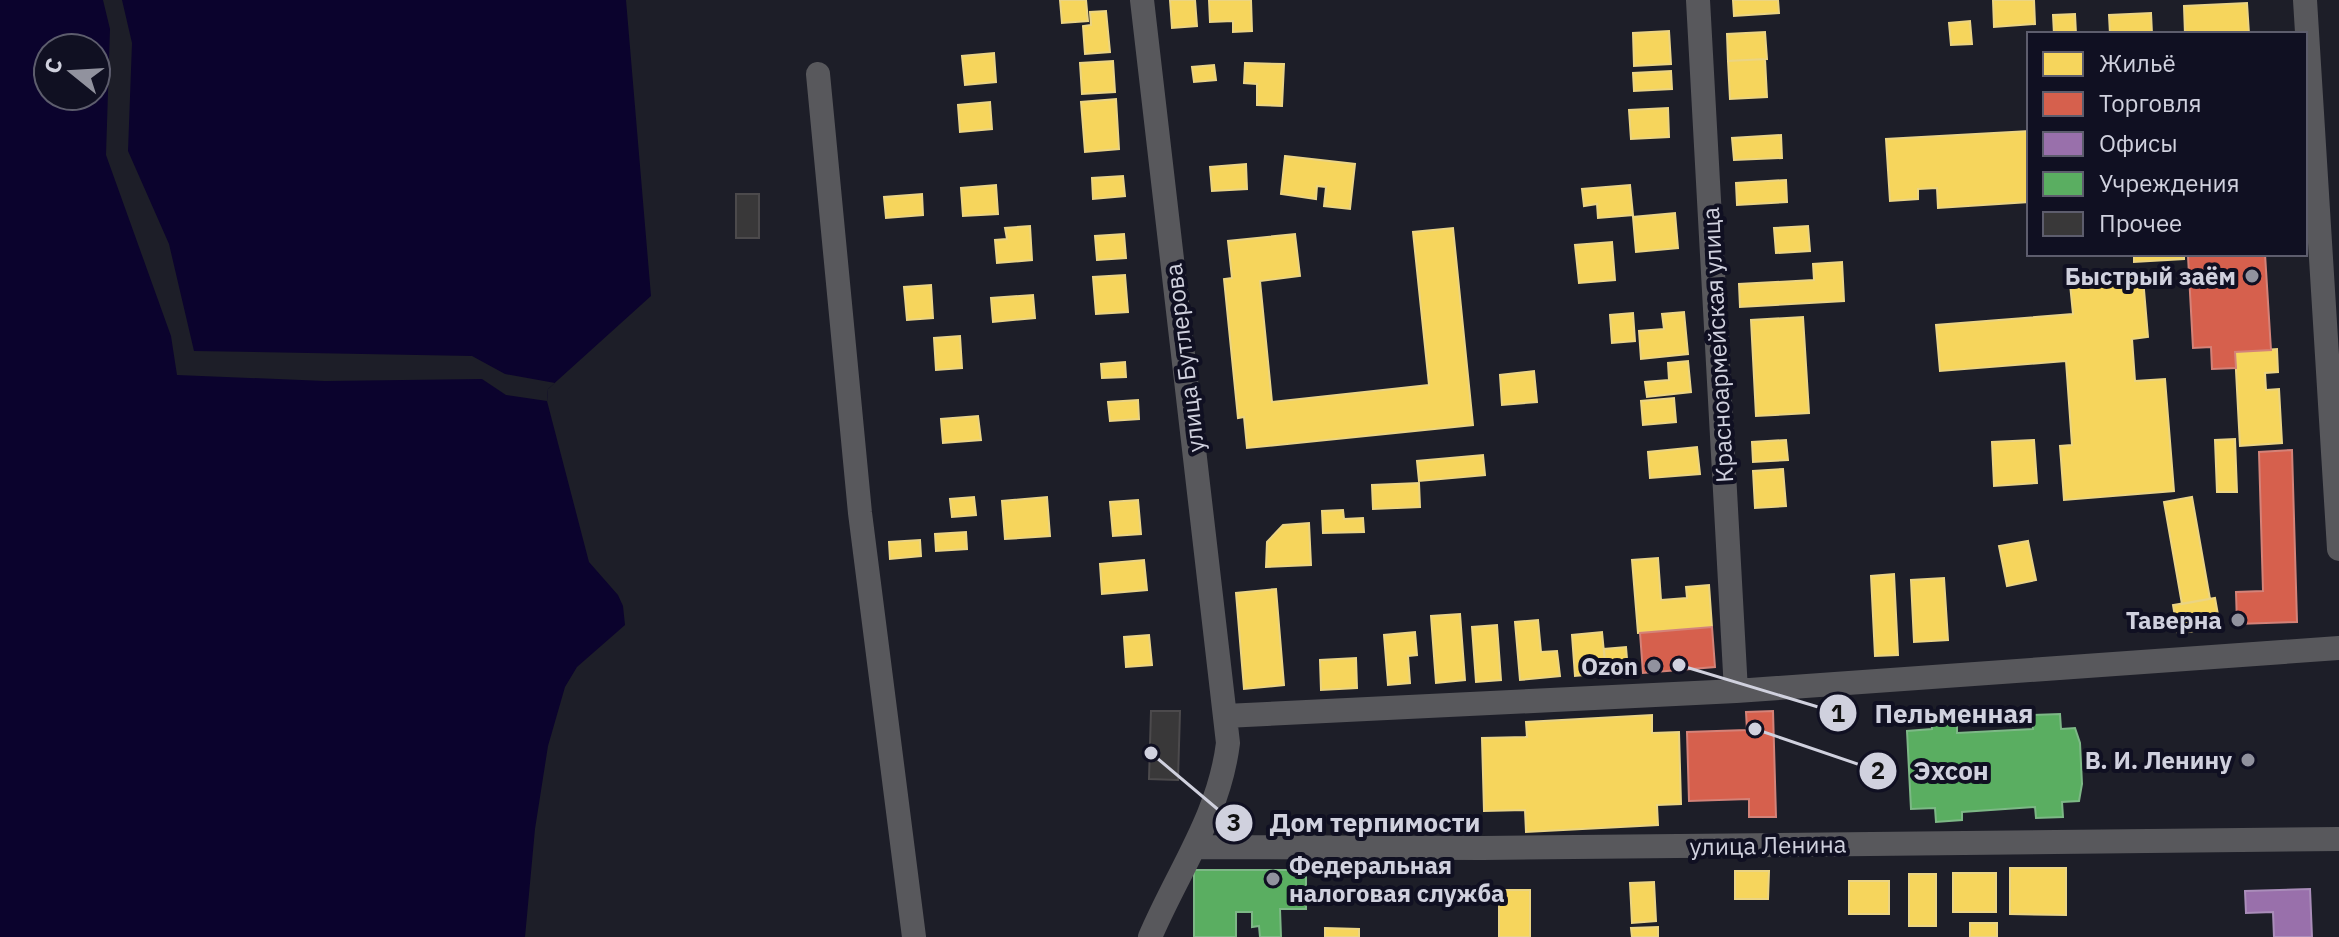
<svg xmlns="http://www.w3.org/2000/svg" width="2339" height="937" font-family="'IBM Plex Sans',sans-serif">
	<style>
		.water { fill: #0b032d; fill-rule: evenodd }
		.pier { fill: #1d1e28 }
		.homes { fill: #f6d55c; stroke: #ebd483; stroke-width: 2 }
		.shops { fill: #d6604d; stroke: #d48278; stroke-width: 2 }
		.offices { fill: #9970ab; stroke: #aa8dba; stroke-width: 2 }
		.public { fill: #5aae61; stroke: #7db886; stroke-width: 2 }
		.building { fill: #393839; stroke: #4c4a4c; stroke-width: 2 }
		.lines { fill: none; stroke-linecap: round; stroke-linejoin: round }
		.minor { stroke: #58585c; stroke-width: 24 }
		.poi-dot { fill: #91929e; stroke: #101022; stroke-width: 3 }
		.labels { text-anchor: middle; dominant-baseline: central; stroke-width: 8; stroke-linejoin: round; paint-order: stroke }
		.poi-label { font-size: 24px; font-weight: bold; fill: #d0d1de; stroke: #101022; text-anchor: end }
		.street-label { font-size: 24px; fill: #d0d1de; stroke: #101022 }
		.leader { fill: none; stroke: #d0d1de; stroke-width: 3 }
		.callout-dot { fill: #d0d1de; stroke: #101022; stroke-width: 3 }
		.mark-label { font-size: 24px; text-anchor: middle; font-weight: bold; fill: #111 }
		.callout-label { font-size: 26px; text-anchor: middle; font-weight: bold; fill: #d0d1de; stroke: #101022; stroke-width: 8; stroke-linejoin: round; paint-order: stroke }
	</style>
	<rect width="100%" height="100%" fill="#1d1e28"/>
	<path class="water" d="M0 0H626L651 296 548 389 547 401 589 562 618 595 623 606 625 625 577 667 565 687 548 746 535 829 525 937H0ZM48 48H96V96H48Z"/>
	<path class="pier" d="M103 0H122L132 43 128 151 169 244 194 351 472 356 505 374 555 383 548 389 547 401 506 395 482 379 325 381 177 375 171 336 106 155 110 29Z"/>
	<path class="homes" d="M1060 0H1086L1088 21 1062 23Z
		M1170 0H1195L1197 26 1172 28Z
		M1209 0H1251L1252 31 1233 32V21L1210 22Z
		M1733 0H1778L1779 13 1734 16Z
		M1993 0H2034L2035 24 1994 27Z
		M2247 3 2249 34H2185L2184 6Z
		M1106 11 1110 52 1085 54 1083 26 1091 25 1090 12Z
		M2151 13 2152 34H2110L2109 15Z
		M2075 14 2076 34H2054L2053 15Z
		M1970 21 1972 44 1951 45 1949 23Z
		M1669 31 1671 64 1634 66 1633 33Z
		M1765 32 1767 59 1728 61 1727 34Z
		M994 53 996 82 965 85 962 56Z
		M1765 59 1767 97 1730 99 1728 61Z
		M1113 61 1115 92 1082 94 1080 63Z
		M1245 63 1284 64 1282 106 1257 105V84L1244 83Z
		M1214 65 1216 80 1194 82 1192 67Z
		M1671 71 1672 89 1634 91 1633 73Z
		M1116 99 1119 149 1085 152 1081 102Z
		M990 102 992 129 960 132 958 105Z
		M1668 108 1669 137 1631 139 1629 110Z
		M2029 131V202L1938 208 1937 188 1918 189V199L1890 201 1886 139Z
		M1781 135 1782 158 1734 160 1732 138Z
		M1285 156 1355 164 1350 209 1324 206 1326 187 1317 186 1316 199 1281 194Z
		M1246 164 1247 189 1212 191 1210 167Z
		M1123 176 1125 196 1093 199 1092 178Z
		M1786 180 1787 202 1737 205 1736 183Z
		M996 185 998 214 963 216 961 188Z
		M1630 185 1633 215 1598 218 1597 204 1584 206 1582 189Z
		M922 194 923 215 886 218 884 197Z
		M1675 213 1678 248 1636 252 1633 217Z
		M1030 226 1032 260 997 263 995 240 1007 239 1005 228Z
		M1808 226 1810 251 1776 253 1774 228Z
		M1453 228 1473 425 1247 448 1244 417 1238 418 1224 279 1232 278 1228 241 1295 234 1300 276 1260 281 1272 402 1429 385 1413 232Z
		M1124 234 1126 258 1097 260 1095 236Z
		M1612 242 1615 280 1579 283 1575 245Z
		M2134 254H2184V259L2134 262Z
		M1842 262 1844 301 1740 307 1739 284 1814 280 1813 264Z
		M1125 275 1128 312 1096 314 1093 277Z
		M2143 278 2148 337 2132 339 2135 381 2165 379 2174 491 2064 500 2060 446 2072 445 2066 361 1940 371 1936 325 2073 314 2070 284Z
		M931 285 933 318 907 320 904 287Z
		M1033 295 1035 318 993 322 991 298Z
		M1684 312 1688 354 1641 359 1639 331 1664 329 1662 314Z
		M1633 313 1635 341 1612 343 1610 315Z
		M1803 317 1809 413 1756 416 1751 320Z
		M960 336 962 368 936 370 934 338Z
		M2277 349 2278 372 2265 373 2266 390 2279 389 2282 443 2240 446 2235 352Z
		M1688 361 1691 392 1647 397 1645 382 1669 380 1668 363Z
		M1125 362 1126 377 1102 378 1101 364Z
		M1534 371 1537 402 1502 405 1500 375Z
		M1674 398 1676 422 1643 425 1641 401Z
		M1138 400 1139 419 1110 421 1108 402Z
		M978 416 981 440 943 443 941 419Z
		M2235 439 2237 492H2217L2215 440Z
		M1786 440 1788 460 1753 462 1752 442Z
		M2034 440 2037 483 1994 486 1992 442Z
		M1697 447 1700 474 1650 478 1648 452Z
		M1483 455 1485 475 1419 481 1417 461Z
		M1783 469 1786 506 1755 508 1753 471Z
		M1419 483 1420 507 1373 509 1372 485Z
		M974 497 976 515 952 517 950 499Z
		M1047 497 1050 536 1005 539 1002 501Z
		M2192 497 2210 599 2182 604 2164 502Z
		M1138 500 1141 534 1113 536 1110 502Z
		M1343 510 1344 519 1363 518 1364 532 1323 533 1322 511Z
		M1309 523 1311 565 1266 567 1267 542 1283 525Z
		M966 532 967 549 936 551 935 534Z
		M920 540 921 556 890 559 889 542Z
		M2028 541 2036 580 2007 586 1999 546Z
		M1658 558 1661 600 1687 598 1686 587 1709 585 1712 627 1638 633 1632 560Z
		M1144 560 1147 590 1102 594 1100 564Z
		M1894 574 1898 655 1875 656 1871 576Z
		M1944 578 1948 640 1914 642 1911 580Z
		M1276 589 1284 685 1244 689 1236 593Z
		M2215 598 2220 626 2178 634 2173 605Z
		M1460 614 1465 680 1436 683 1431 616Z
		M1538 620 1541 652 1557 651 1560 676 1520 680 1515 622Z
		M1497 625 1501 680 1476 682 1472 627Z
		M1415 632 1417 655 1408 656 1410 683 1388 685 1384 635Z
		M1602 632 1606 673 1575 676 1572 635Z
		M1149 635 1152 665 1126 667 1124 637Z
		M1626 647 1628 671 1606 673 1604 649Z
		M1356 658 1357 688 1321 690 1320 660Z
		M1652 715V733L1679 732 1681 804 1657 805 1658 825 1526 832 1525 810 1484 811 1482 738 1527 737 1526 722Z
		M2010 868H2066V915L2010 914Z
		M1735 871H1769L1768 899H1735Z
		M1953 873H1996V912H1953Z
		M1909 874H1936V926H1909Z
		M1849 881H1889V914H1849Z
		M1654 882 1656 921 1632 923 1630 883Z
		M1499 890H1530V937H1499Z
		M1970 923H1997V937H1970Z
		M1658 927V937H1632L1631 928Z
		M1325 928 1359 929V937H1325Z"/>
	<path class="shops" d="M2224 254H2265L2271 350 2235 352 2236 368 2212 369 2211 347 2193 348 2188 256Z
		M2292 450 2297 622 2237 624 2236 592 2263 591 2259 452Z
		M1712 627 1715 667 1643 673 1640 633Z
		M1773 711 1776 817H1749V799L1689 801 1687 732 1747 730 1746 712Z"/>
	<path class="offices" d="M2310 889 2312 937H2274L2273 912 2246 913 2245 891Z"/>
	<path class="public" d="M2060 714 2061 729 2075 728 2080 743 2082 784 2079 801 2062 802 2063 817 2036 818 2035 807 1962 812V820L1936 822 1935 808 1911 809 1907 731 1932 729 1931 718 1957 717V733L2033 729 2032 715Z
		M1194 870H1306V909H1280L1281 937H1260L1259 926 1252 927V912H1236V937H1194Z"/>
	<path class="building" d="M736 194H759V238H736Z
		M1151 711H1180L1178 780 1149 779Z"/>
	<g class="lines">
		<path class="minor" d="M1142 0 1228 743C1219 816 1178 871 1150 937
			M1698 0 1736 691
			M2305 0 2339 549
			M818 74 860 513 914 937
			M1225 716 1736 691 2339 648
			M1196 847 1483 848 2339 839"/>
	</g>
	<g class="poi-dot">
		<circle cx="2252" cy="276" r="8"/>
		<circle cx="2238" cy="620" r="8"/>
		<circle cx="1654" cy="666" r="8"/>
		<circle cx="2248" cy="760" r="8"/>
		<circle cx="1273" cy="879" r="8"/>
	</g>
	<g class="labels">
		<g class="poi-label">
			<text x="2236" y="276">Быстрый заём</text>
			<text x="2222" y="620">Таверна</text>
			<text x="1638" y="666">Ozon</text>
			<text x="2232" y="760">В. И. Ленину</text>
			<text x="1289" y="865" text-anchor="start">Федеральная<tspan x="1289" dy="28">налоговая служба</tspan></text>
		</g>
		<g class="street-label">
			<text transform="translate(1717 345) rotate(-93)">Красноармейская улица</text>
			<text transform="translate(1184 358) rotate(-97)">улица Бутлерова</text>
			<text transform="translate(1768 845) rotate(-1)">улица Ленина</text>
		</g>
	</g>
	<path class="leader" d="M1679 665L1838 713M1755 729L1878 771M1151 753L1234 823"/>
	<g class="callout-dot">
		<circle cx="1679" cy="665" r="8"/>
		<circle cx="1755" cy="729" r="8"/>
		<circle cx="1151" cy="753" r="8"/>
		<circle cx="1838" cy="713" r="20"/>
		<circle cx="1878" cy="771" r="20"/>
		<circle cx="1234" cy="823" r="20"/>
	</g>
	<g class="mark-label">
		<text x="1838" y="722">1</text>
		<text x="1878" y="779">2</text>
		<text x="1234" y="831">3</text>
	</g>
	<g class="callout-label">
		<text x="1954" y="723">Пельменная</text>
		<text x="1951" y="780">Эхсон</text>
		<text x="1375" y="832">Дом терпимости</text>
	</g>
	<rect x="2027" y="32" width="280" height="224" fill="#101022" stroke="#5d5d6d" stroke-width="2"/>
	<rect x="2043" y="52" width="40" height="24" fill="#f6d55c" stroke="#5d5d6d" stroke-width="2"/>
	<text x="2099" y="72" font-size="24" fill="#d0d1de">Жильё</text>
	<rect x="2043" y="92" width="40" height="24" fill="#d6604d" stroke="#5d5d6d" stroke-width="2"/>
	<text x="2099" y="112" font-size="24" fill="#d0d1de">Торговля</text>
	<rect x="2043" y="132" width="40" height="24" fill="#9970ab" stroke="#5d5d6d" stroke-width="2"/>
	<text x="2099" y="152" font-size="24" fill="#d0d1de">Офисы</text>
	<rect x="2043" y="172" width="40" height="24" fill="#5aae61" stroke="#5d5d6d" stroke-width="2"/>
	<text x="2099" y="192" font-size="24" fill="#d0d1de">Учреждения</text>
	<rect x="2043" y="212" width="40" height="24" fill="#393839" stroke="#5d5d6d" stroke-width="2"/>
	<text x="2099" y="232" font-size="24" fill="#d0d1de">Прочее</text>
	<g transform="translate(72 72) rotate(288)"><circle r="38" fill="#101022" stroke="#5d5d6d" stroke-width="2"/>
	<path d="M0-6L14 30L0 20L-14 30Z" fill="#91929e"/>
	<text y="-12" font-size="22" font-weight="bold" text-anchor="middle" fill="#d0d1de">С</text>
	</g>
</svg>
